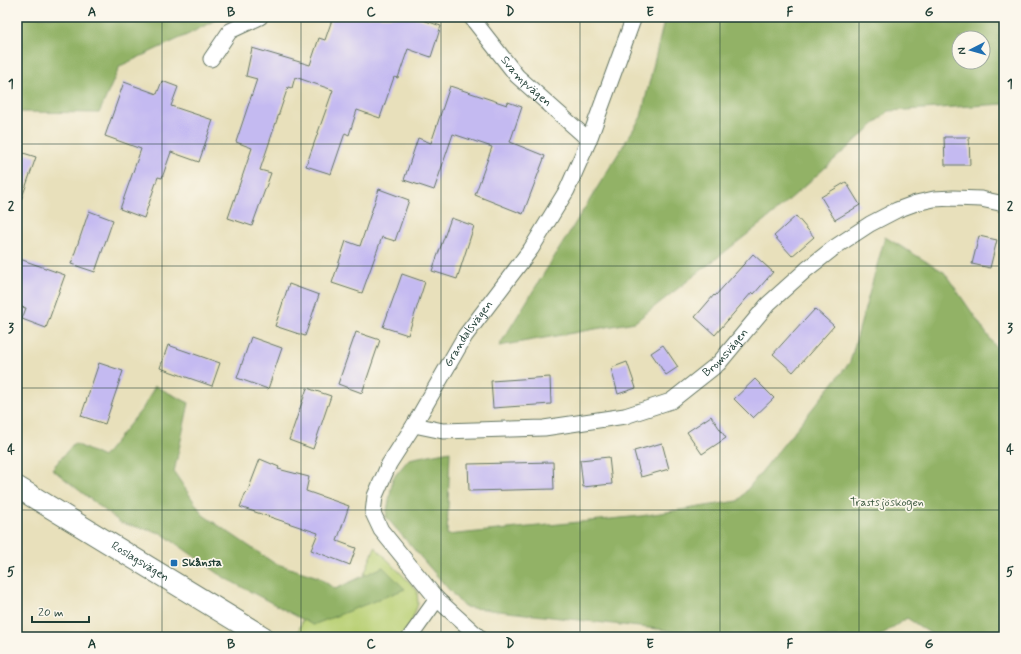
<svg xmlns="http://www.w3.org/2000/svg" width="1021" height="654" font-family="Mynerve,sans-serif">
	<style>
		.green { fill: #b9d074; stroke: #6c8654 }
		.forest { fill: #92b266; stroke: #58784d; fill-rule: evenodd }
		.building { fill: #c4baf1 }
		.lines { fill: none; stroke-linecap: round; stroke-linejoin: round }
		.street-casing { stroke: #657663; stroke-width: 17 }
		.secondary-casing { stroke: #657663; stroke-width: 23 }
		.street { stroke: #fff; stroke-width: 15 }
		.secondary { stroke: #fff; stroke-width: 21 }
		.grid { fill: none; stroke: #1f3d34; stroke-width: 1; stroke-opacity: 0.55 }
		.poi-dot { fill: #1f6fb2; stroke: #fbf7ec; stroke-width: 1.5 }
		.labels { text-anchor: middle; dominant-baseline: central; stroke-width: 3.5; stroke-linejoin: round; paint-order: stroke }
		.street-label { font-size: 12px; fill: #1f3d34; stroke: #fbf7ec }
		.park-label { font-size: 12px; fill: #3e5a41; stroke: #fbf7ec }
		.poi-label { font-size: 12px; font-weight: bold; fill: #1f3d34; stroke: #fbf7ec; text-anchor: start }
		.neatline { fill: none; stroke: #1f3d34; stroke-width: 1.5 }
		.grid-label { font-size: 13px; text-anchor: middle; font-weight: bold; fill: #1f3d34 }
	</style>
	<rect width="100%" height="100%" fill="#fbf7ec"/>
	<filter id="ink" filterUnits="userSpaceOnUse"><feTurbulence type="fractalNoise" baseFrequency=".025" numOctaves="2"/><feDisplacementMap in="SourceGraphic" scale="8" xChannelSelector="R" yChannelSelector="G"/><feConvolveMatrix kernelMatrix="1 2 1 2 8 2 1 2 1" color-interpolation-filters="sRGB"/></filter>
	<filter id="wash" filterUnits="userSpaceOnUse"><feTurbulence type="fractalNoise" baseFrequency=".012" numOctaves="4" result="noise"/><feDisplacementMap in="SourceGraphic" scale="16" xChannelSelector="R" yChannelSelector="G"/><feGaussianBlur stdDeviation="0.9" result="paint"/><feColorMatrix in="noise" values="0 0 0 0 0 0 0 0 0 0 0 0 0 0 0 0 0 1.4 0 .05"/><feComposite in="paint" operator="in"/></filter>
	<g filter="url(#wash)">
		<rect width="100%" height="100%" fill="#e8e0bb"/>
		<path class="green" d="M375 547 417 590 418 604 411 623 400 637H296L303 619 314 625 383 567 363 577Z"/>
		<path class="forest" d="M17 17H221L189 34 120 66 99 113 17 112Z
			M665 17H1004V104L889 111 772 215 635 322 499 346 641 117ZM959 38H983V62H959Z
			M885 237 944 272 1004 359V637H936L907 618 878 637H693L666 630 464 607 386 517 393 478 409 459 450 451 447 535 641 516 738 501 850 362Z
			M155 386 189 403 174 472 203 515 274 563 318 577 335 589 383 567 405 589 313 625 225 578 161 533 121 523 52 469 74 443 103 457 143 408Z"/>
		<g id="blocks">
			<path class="building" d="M333 17H414L441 26 431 57 408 49 398 78 394 77 380 118 357 110 349 135 345 133 331 174 306 166 333 90 295 77 292 88 288 87 260 170 271 173 252 226 228 218 252 148 236 142 257 79 246 76 252 48 310 65 319 38 325 40Z
				M162 81 178 87 171 106 213 120 199 162 171 152 162 178 158 177 144 218 120 209 141 149 105 136 124 82 157 94Z
				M450 86 507 105 508 102 522 107 510 142 545 156 523 214 475 195 492 147 453 134 434 190 404 180 418 138 431 143Z
				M944 137H969L970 165H945Z
				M17 151 36 157 19 206H17Z
				M846 182 860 205 835 220 821 197Z
				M379 189 409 200 395 241 382 237 362 293 332 283 346 241 360 246Z
				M89 211 113 220 95 272 71 264Z
				M796 216 814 237 792 256 774 236Z
				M451 218 474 226 457 279 432 271Z
				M979 236 997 240 990 268 972 264Z
				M753 254 773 272 754 294 752 292 715 335 695 317 714 295 715 296Z
				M17 258 65 275 46 328 22 319 26 308 17 306Z
				M402 274 425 282 408 335 383 327Z
				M289 284 319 295 305 336 275 326Z
				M815 309 834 326 793 372 773 354 792 333H793Z
				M356 332 380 340 362 393 338 384Z
				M251 337 282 348 268 389 237 378Z
				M168 345 220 363 212 386 160 368Z
				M663 345 678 367 666 375 651 353Z
				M627 362 636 388 618 394 611 368Z
				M99 363 123 371 105 424 81 416Z
				M550 377 551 404 493 408 491 381Z
				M755 379 774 398 753 418 734 399Z
				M307 388 331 396 313 449 289 440Z
				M711 416 726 438 702 454 687 432Z
				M662 443 669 469 641 477 634 451Z
				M609 457 612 484 583 487 580 460Z
				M260 459 279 467 278 469 309 477 306 491 349 506 337 541 356 548 350 565 311 550 318 533 240 507 246 492 247 493Z
				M553 462 554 489 469 491 468 464Z"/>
		</g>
	</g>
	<g filter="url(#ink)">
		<use href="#blocks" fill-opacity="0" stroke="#657663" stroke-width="1"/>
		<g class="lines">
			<g class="street-casing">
				<g id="street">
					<path id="s1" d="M471 17 517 76 589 140"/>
					<path d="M211 59 230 31 260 17"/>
					<path id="s2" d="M414 425 443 431 544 428 625 416 671 401 719 363 768 304 807 269 835 247 870 224 897 210 916 203 934 199 953 198 981 199 1004 204"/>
					<path d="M437 599 479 637"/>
					<path id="s3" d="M410 637 437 599 381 530 373 513 375 496 389 464 414 425 465 336 531 249 567 190 589 140 634 17"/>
				</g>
			</g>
			<g class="secondary-casing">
				<g id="secondary">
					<path id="s4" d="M17 487 263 637"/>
				</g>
			</g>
			<use href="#street" class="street"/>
			<use href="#secondary" class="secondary"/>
		</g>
	</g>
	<path class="grid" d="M162 17V637M301 17V637M441 17V637M580 17V637M720 17V637M859 17V637M17 144H1004M17 266H1004M17 388H1004M17 510H1004"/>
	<rect class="poi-dot" x="170" y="559" width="8" height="8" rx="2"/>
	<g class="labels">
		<g class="street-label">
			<text stroke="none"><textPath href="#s1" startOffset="85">Svampvägen</textPath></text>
			<text stroke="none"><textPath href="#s3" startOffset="359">Grandalsvägen</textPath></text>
			<text stroke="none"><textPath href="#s2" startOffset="334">Bromsvägen</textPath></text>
			<text stroke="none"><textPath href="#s4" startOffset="144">Roslagsvägen</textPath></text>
		</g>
		<g class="park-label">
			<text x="887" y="503">Trastsjöskogen</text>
		</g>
		<g class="poi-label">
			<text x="182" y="563">Skånsta</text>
		</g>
	</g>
	<rect width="1021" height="654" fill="none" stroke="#fbf7ec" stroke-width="44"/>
	<g transform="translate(971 50) rotate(264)"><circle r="19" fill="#fbf7ec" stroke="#a3ada2"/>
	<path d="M0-3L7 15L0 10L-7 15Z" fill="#1f6fb2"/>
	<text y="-6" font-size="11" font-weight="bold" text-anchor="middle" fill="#1f3d34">N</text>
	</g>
	<path d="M32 616v6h57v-6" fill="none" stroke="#1f3d34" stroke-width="2"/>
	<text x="38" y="616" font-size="12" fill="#1f3d34" stroke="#fbf7ec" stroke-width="3" paint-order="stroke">20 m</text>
	<rect x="22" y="22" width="977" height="610" class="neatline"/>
	<g class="grid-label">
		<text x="92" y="16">A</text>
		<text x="231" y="16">B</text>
		<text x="371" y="16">C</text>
		<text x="510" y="16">D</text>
		<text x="650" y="16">E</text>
		<text x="790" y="16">F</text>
		<text x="929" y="16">G</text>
		<text x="11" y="88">1</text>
		<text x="1010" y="88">1</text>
		<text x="11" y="210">2</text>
		<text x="1010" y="210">2</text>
		<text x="11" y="332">3</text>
		<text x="1010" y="332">3</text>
		<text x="11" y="454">4</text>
		<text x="1010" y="454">4</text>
		<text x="11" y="576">5</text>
		<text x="1010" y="576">5</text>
		<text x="92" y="648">A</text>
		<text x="231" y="648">B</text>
		<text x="371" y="648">C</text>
		<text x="510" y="648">D</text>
		<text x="650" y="648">E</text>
		<text x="790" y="648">F</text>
		<text x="929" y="648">G</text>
	</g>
</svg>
